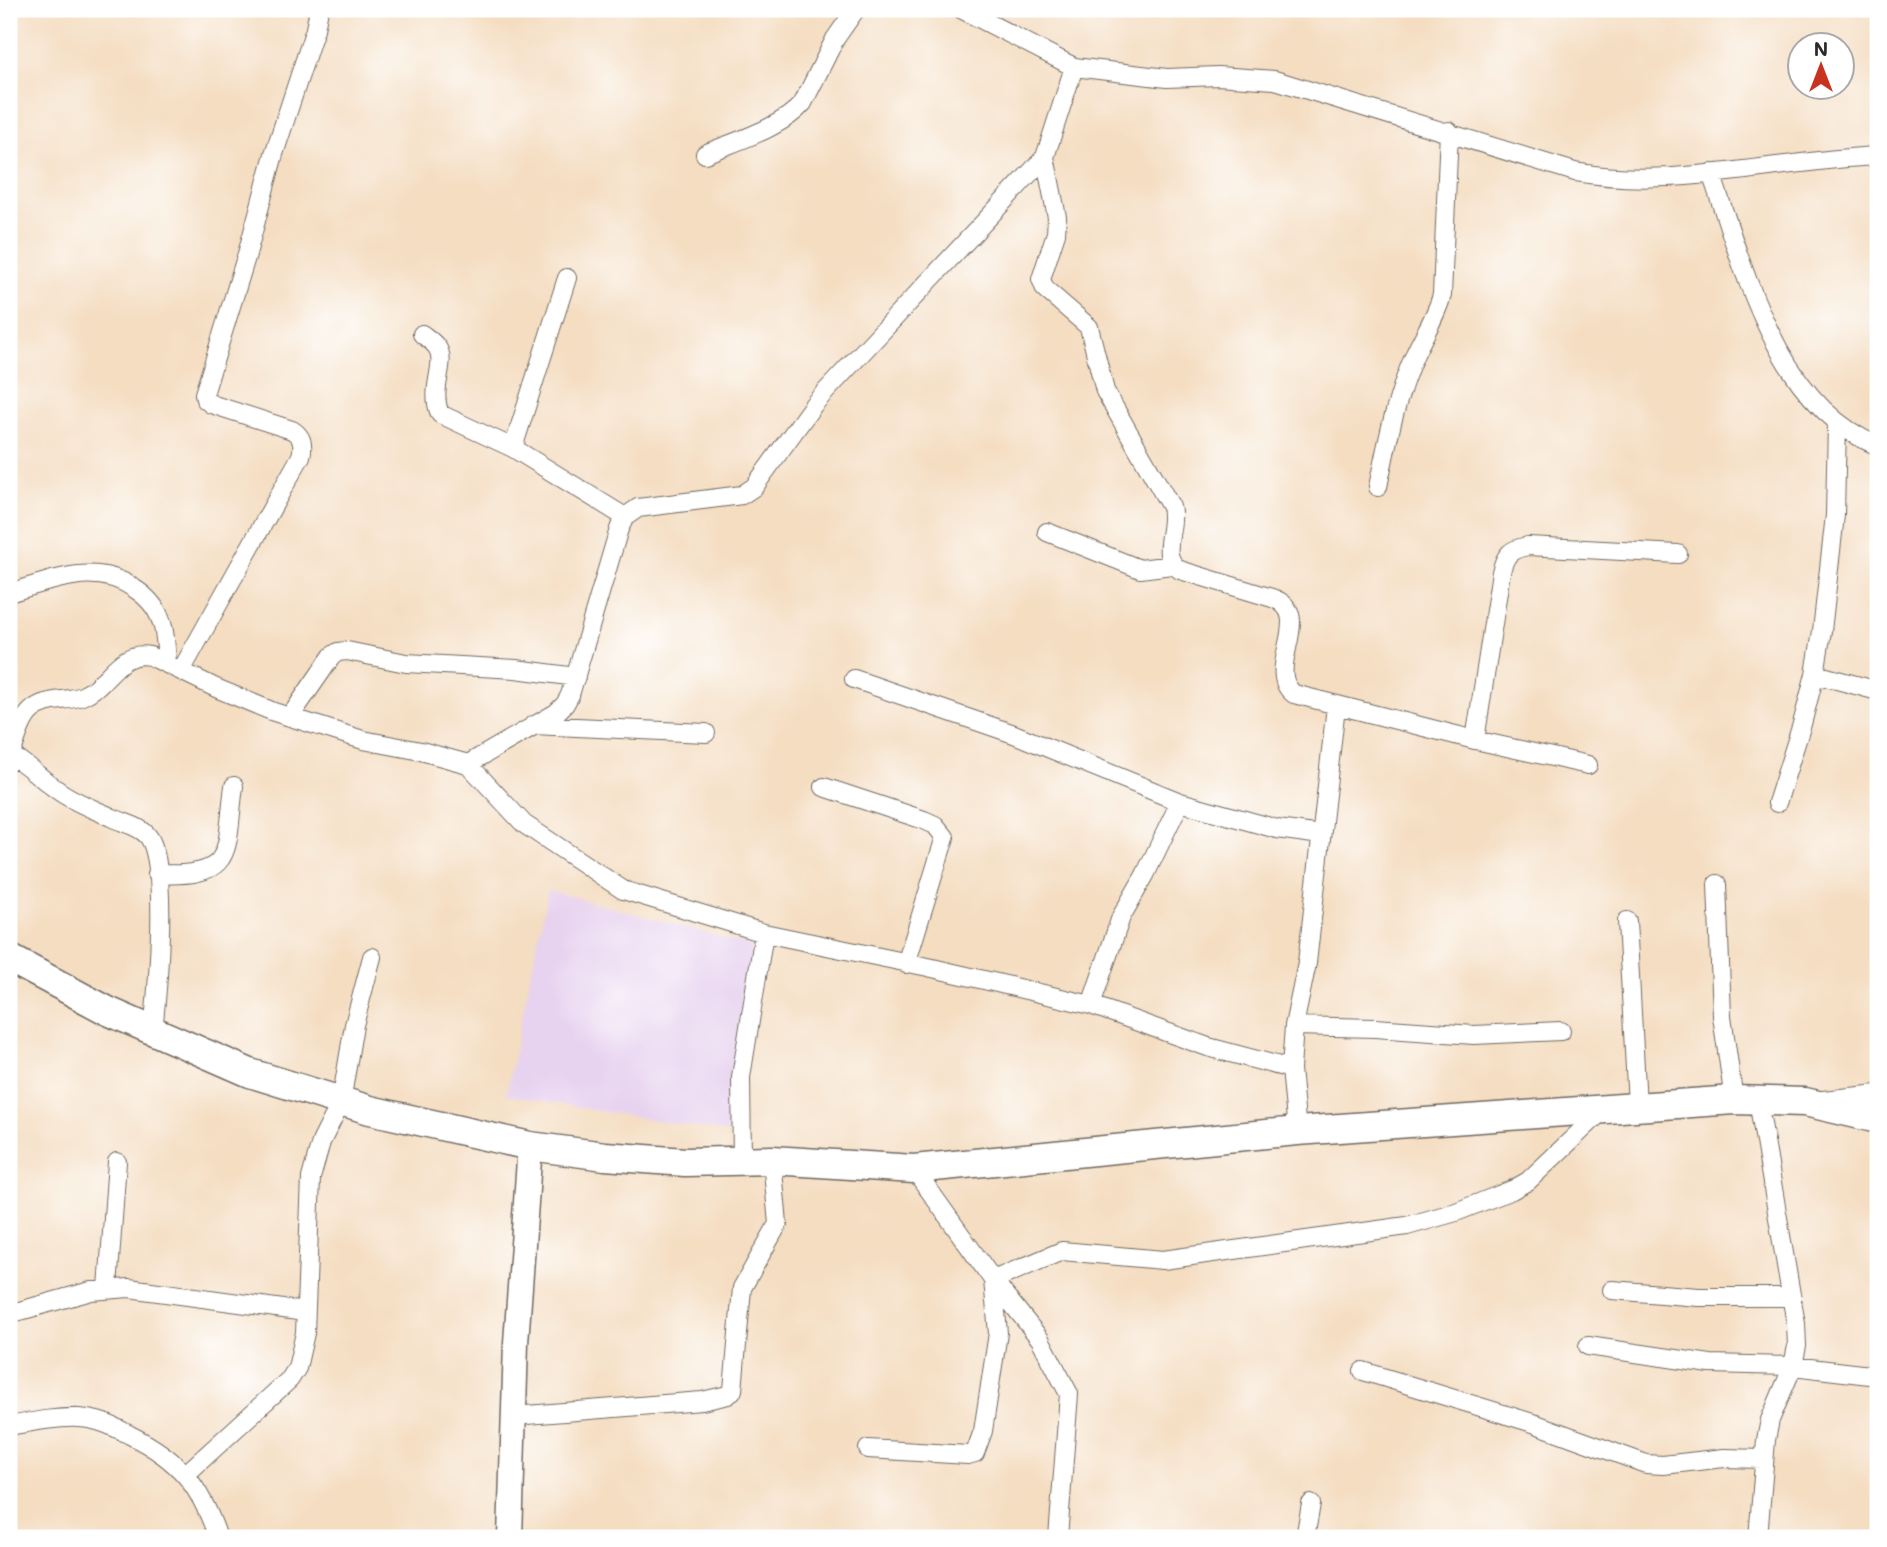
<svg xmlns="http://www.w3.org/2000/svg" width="1887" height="1547" font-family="Mali,sans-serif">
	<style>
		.built { fill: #e7d2ef }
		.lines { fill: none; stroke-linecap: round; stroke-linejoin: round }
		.street-casing { stroke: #716960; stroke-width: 20 }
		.secondary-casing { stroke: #716960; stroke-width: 27 }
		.primary-casing { stroke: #716960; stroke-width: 31 }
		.street { stroke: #fff; stroke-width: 18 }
		.secondary { stroke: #fff; stroke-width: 24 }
		.primary { stroke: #fff; stroke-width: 28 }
	</style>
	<rect width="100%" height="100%" fill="#fff"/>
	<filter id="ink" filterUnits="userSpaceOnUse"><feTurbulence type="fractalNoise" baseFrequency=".0143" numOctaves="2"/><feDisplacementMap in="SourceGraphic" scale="14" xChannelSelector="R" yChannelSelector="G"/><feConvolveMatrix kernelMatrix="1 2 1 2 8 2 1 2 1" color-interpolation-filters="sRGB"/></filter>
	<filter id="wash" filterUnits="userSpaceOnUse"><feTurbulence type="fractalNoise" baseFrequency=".00686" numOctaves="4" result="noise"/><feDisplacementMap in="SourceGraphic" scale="28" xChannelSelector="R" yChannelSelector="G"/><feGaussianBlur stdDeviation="1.57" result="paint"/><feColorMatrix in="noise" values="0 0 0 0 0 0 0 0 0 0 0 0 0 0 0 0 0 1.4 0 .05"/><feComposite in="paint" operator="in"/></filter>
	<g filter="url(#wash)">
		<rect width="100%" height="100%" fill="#f4ddc1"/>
		<path class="built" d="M548 890 752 946 729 1133 506 1095Z"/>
	</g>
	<g filter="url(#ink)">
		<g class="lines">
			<g class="street-casing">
				<path id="street" d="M961 9 1074 67 1167 78 1218 76 1275 80 1575 172C1674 190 1779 160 1878 156
					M705 154C736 141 782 128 803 103L835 39 856 9
					M1045 157 1057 217 1056 233 1041 279 1045 289 1089 327 1105 391 1171 507C1177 529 1157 556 1180 570L1272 598C1318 613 1262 670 1294 694L1475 740 1588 765
					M1711 173C1744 268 1776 405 1878 446
					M422 334C427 338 435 343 438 349 447 364 429 389 440 414L513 448 625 517
					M513 448 567 278
					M1378 487C1387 443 1396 396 1415 354 1424 334 1436 317 1442 295L1449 131
					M1047 532 1140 569 1172 565
					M12 592C54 580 96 561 135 589 149 598 159 610 163 627 166 639 166 652 167 664
					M181 671 301 456C304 444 302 436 292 430L211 404 205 399 204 394 247 254 274 154 315 29 319 9
					M1815 674 1878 691
					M854 679 1014 734 1180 802
					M290 717 332 656 338 652 347 651 406 663 516 669 576 677
					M533 725 706 733
					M1475 740 1501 572C1505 555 1510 549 1528 546L1678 554
					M9 754C26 763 40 778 56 789 73 802 94 809 113 818 124 823 139 826 147 835 170 859 157 995 153 1031
					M9 761C15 745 19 723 31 711 45 698 66 702 82 696 108 686 118 649 150 656L216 688 274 712 363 740 421 751 468 764 524 824 623 890 764 933 928 967 1091 1005 1208 1047 1291 1069
					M468 764 556 713 565 704 570 695 619 529 625 517 638 508 742 495 754 487 814 404 1045 157 1074 67
					M824 787 924 820 935 825 945 837 906 964
					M1777 803 1802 724 1815 674 1822 631 1835 515 1837 424
					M157 874C237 878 225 852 234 786
					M1717 884 1722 1016 1734 1100
					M1627 921 1637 1105
					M1091 1005 1121 917 1145 875 1180 802 1277 829 1321 835
					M1294 1026 1375 1028 1474 1035 1561 1031
					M1758 1100 1796 1324 1797 1346 1793 1366 1770 1420 1766 1440 1758 1538
					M1823 1100 1878 1094
					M1297 1131 1291 1069 1294 1026 1307 963 1336 706
					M742 1161 741 1077 764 933
					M914 1169 993 1280 1040 1339 1069 1394 1058 1538
					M108 1288 117 1162
					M1612 1290 1699 1297H1792
					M9 1314 91 1291 129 1288 305 1312
					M1588 1346 1710 1364 1793 1366 1878 1376
					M1363 1371 1536 1424 1646 1464 1663 1465 1724 1458 1763 1459
					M514 1416 702 1401 728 1395 733 1390 742 1288 778 1224 772 1160
					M9 1426C32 1422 56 1417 79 1418 98 1419 113 1426 130 1435 180 1460 200 1485 218 1538
					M868 1449 968 1455 975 1453 983 1431 998 1333 993 1280 1062 1251 1163 1260 1407 1226 1456 1212 1512 1190 1528 1181 1603 1110
					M186 1474 290 1379 297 1368 305 1333 311 1178 321 1142 341 1102 354 1025 372 957
					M1305 1538 1311 1504"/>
			</g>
			<g class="secondary-casing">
				<path id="secondary" d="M510 1538 516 1343 530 1146"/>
			</g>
			<g class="primary-casing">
				<path id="primary" d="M9 958 108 1011 250 1073 370 1110 530 1146 605 1156 685 1162 772 1160 914 1169 1297 1131 1734 1100 1805 1102 1878 1119"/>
			</g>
			<use href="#street" class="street"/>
			<use href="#secondary" class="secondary"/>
			<use href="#primary" class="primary"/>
		</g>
	</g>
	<rect width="1887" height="1547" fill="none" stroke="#fff" stroke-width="35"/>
	<g transform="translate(1821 66)"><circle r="33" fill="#ffffff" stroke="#aaaaaa" stroke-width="2"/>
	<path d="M0-5L12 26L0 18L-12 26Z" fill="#c8321e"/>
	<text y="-10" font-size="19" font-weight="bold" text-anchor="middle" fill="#2b2b2b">N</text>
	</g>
</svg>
